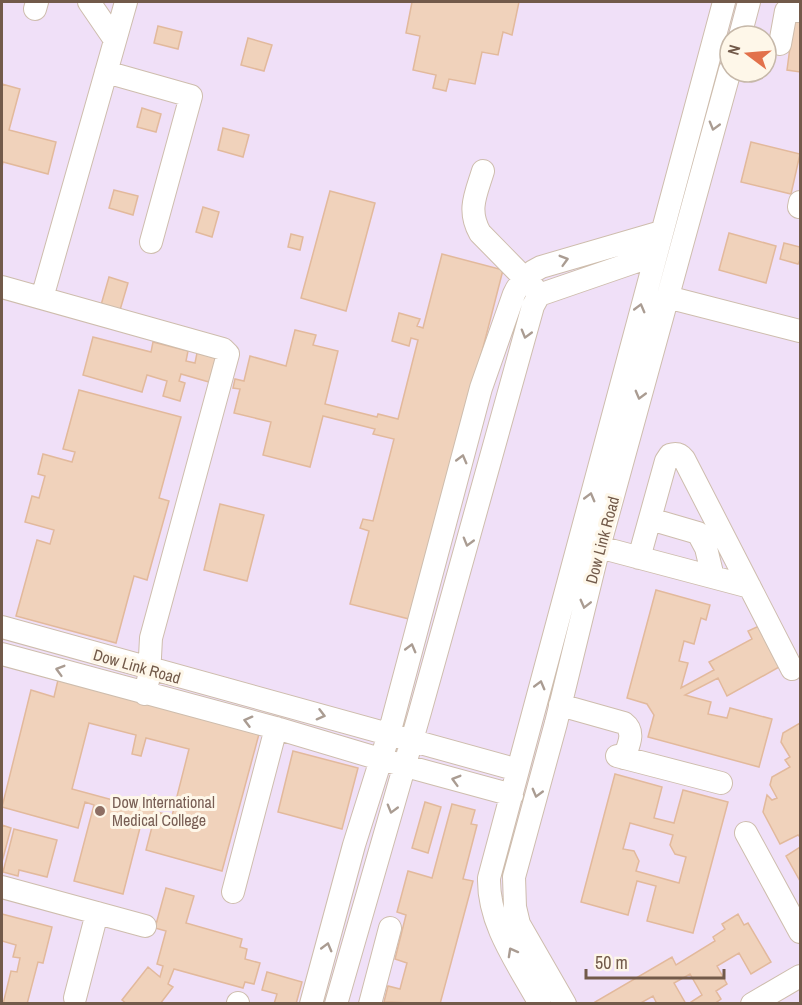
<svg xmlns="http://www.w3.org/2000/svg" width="802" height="1005" font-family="'Archivo Narrow',sans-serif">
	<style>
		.education { fill: #f0e0f8; fill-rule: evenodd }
		.building { fill: #f0d2bb; stroke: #e2b99c; stroke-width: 1.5; fill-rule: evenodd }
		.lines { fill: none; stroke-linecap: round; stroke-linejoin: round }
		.minor-casing { stroke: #cebdad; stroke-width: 24 }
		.minor { stroke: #fff; stroke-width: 22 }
		.oneway { stroke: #aa9c92 }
		.education-dot { fill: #8d6e63; stroke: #fef7e9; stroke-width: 2 }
		.labels { text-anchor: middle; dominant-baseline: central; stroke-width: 6; stroke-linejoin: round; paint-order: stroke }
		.street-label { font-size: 16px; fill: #725a4a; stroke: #fef7e9 }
		.education-label { font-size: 16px; fill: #785e54; stroke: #fef7e9; text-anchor: start }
	</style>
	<rect width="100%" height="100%" fill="#fbf3e3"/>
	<path class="education" d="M2 2H800V1003H2ZM730 36H766V72H730Z"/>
	<path class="building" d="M412 2H519L512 35 503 32 498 55 482 52 475 84 449 79 446 91 433 88 436 75 413 70 420 36 406 33Z
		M794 17 800 18V72L787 70Z
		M158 26 182 32 178 49 154 43Z
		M248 38 272 45 264 71 241 65Z
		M2 84 20 89 9 130 56 142 48 174 3 162 2 167Z
		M142 108 161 114 156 132 137 127Z
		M223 128 249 135 243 157 218 150Z
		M751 142 800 154 791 194 741 182Z
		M114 190 138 196 133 215 109 208Z
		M330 191 375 203 346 311 301 298Z
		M203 207 219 212 212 237 196 232Z
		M729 233 776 246 766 283 719 270Z
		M291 234 303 237 300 250 288 247Z
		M784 243 800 247V260L798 264 780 259Z
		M442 254 503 270 413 620 350 604 369 531 360 528 363 519 373 521 394 439 373 434 375 429 323 416 310 467 263 455 271 422 234 413 240 389 233 388 235 379 244 381 250 356 286 366 295 330 316 335 313 345 338 351 325 404 377 417 378 414 398 419 418 340 411 338 409 346 392 341 399 313 420 319 417 326 423 328Z
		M109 277 128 283 120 310 101 305Z
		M93 337 151 352 153 342 188 351 186 361 195 363 197 353 216 358 209 382 181 374 179 381 185 383 180 401 163 396 167 381 147 375 142 392 83 375Z
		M79 390 181 417 159 498 169 501 147 580 134 576 116 643 16 616 37 540 50 544 54 530 25 522 32 496 39 498 45 476 38 474 43 454 72 462 75 452 63 449Z
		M220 504 264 515 247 581 204 570Z
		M656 590 710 605 706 620 701 618 694 644 684 641 679 661 688 663 681 688 714 670 709 662 752 639 748 631 759 626 781 666 727 696 718 678 685 695 711 702 708 714 727 718 730 708 772 719 759 767 648 737 654 715 647 704 627 698Z
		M58 680 259 734 222 871 146 850 153 823 142 820 123 894 74 881 94 805 85 802 78 828 2 807 31 690 54 697ZM89 723 136 735 132 754 141 756 146 738 189 749 172 816 72 789Z
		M800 723V837L798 835 780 844 763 812 767 795 772 800 777 798 770 785 772 777 790 767 785 760 790 757 781 742 783 733Z
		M293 751 358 768 342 829 278 812Z
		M615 774 662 787 654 818 674 823 683 790 728 802 693 933 647 921 656 886 637 881 628 915 581 902ZM630 823 673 835 670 845 675 854 686 857 679 883 636 871 639 861 634 851 623 849Z
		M425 802 441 807 428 853 412 848Z
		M452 804 475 810 471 824 477 825 463 879 473 881 440 1004 384 1002 388 986 400 989 407 963 395 959 406 915 397 912 408 871 432 878Z
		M2 825 11 828 2 862Z
		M14 829 57 840 47 877 19 870 18 876 3 872Z
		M800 847V881L786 856Z
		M166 888 194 896 186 923 242 939 240 947 247 949 245 959 260 963 254 984 245 982 243 988 174 969 168 984 173 987 160 1004H127L122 1000 148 967 160 977 163 966 157 964 166 931 155 928Z
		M2 914 52 927 43 963 38 962 27 1004H3L11 971 17 972 20 958 13 957 16 945 2 941Z
		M738 914 744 925 748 923 771 962 751 974 739 953 717 966 727 984 716 991 721 999 714 1004H688L702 995 690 974 674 983 686 1004H657L653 996 639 1004H596L595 1002 672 957 676 965 715 941 713 937 725 929 722 924Z
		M267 972 302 982 296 1004H274L277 994 262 990Z"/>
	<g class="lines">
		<g class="minor-casing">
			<path id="minor" d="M89 2 115 40
				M35 9 37 2
				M740 36 749 2
				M780 44 786 11H800
				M106 72 191 96 151 242
				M483 171C476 194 467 210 480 233L534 288
				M799 207 800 202
				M2 287 223 349 228 354 151 638 149 676 145 694
				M667 297 800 331
				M42 298 126 2
				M650 519 698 533 706 548 713 577
				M599 547 750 587
				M639 558 666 461 670 455C676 453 680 454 684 459L792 669
				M2 627 518 770
				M2 654 276 728 380 759 512 795
				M560 705 624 723C636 732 628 746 624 758
				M617 756 721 783
				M746 833 800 932
				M2 887 145 926
				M233 892 276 728
				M75 998 97 913
				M238 1004V1003
				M311 1004 354 845 389 734 481 388 514 294C520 281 528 273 541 267L661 232
				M336 1004 420 712 533 306 539 295 655 255
				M370 1004 390 928
				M540 1004C518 964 488 924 489 878L724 2
				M565 1004 519 924 515 907 514 877 556 723 599 547 730 70
				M752 1004 800 976"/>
		</g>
		<use href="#minor" class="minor"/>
	</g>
	<defs><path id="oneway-chevron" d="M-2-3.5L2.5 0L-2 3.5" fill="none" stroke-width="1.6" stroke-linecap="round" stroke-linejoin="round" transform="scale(1.5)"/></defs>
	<g class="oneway">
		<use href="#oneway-chevron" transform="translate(714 126) rotate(106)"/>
		<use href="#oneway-chevron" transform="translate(564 260) rotate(-16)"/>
		<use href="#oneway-chevron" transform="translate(640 308) rotate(-75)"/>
		<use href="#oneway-chevron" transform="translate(526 334) rotate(106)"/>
		<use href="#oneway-chevron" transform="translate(640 395) rotate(105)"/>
		<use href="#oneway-chevron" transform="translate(462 459) rotate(-75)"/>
		<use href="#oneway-chevron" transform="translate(590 497) rotate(-75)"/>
		<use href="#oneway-chevron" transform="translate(468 542) rotate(106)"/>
		<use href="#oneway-chevron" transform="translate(585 604) rotate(104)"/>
		<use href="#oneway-chevron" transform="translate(411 648) rotate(-75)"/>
		<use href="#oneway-chevron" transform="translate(60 670) rotate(-164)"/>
		<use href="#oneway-chevron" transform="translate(540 685) rotate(-75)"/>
		<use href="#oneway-chevron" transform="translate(321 715) rotate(15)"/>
		<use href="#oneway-chevron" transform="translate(248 721) rotate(-165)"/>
		<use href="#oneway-chevron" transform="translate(456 780) rotate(-164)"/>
		<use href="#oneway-chevron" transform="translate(537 793) rotate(105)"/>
		<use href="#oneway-chevron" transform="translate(392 809) rotate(106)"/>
		<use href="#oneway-chevron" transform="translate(327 947) rotate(-75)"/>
		<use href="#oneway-chevron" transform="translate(512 952) rotate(-119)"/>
	</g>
	<circle class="education-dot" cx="100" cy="811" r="6"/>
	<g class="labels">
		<g class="street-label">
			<text transform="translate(602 540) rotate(-75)">Dow Link Road</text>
			<text transform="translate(137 666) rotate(16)">Dow Link Road</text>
		</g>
		<g class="education-label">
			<text x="112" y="802">Dow International<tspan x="112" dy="18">Medical College</tspan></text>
		</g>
	</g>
	<rect width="802" height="1005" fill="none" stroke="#725a4a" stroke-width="6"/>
	<g transform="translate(748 54) rotate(286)"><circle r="28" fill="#fef7e9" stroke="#c6b8a9" stroke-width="1.5"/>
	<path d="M0-4.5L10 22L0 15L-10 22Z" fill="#e2714b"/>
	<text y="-9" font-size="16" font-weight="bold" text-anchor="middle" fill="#725a4a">N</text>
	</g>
	<path d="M586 969v9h138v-9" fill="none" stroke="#725a4a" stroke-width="3"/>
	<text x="595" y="969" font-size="18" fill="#725a4a" stroke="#fef7e9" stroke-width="4.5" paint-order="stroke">50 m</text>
</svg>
